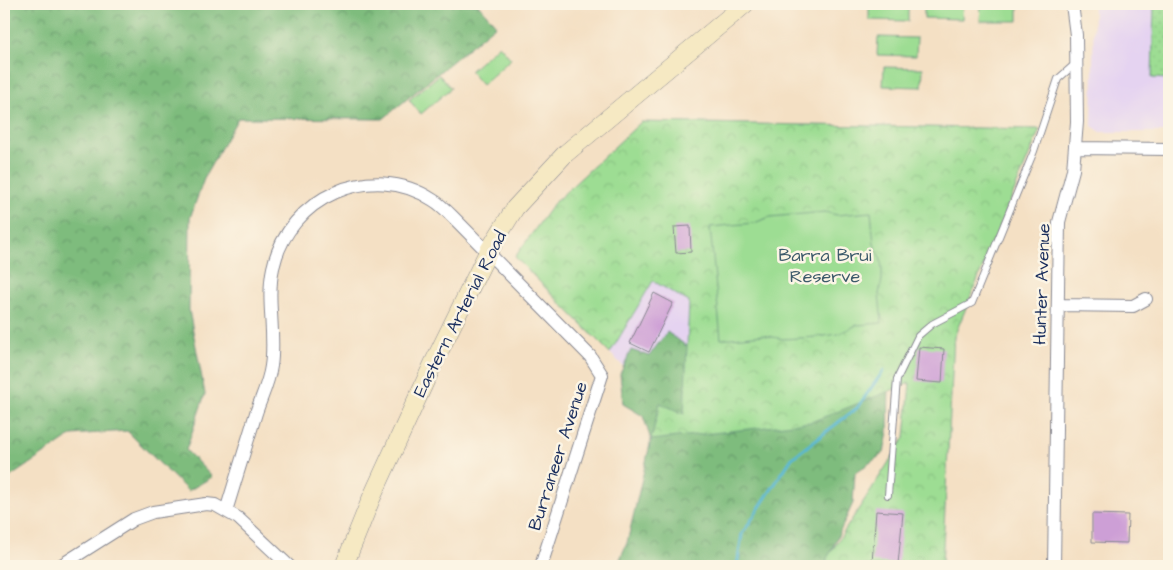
<svg xmlns="http://www.w3.org/2000/svg" width="1173" height="570" font-family="'Architects Daughter',sans-serif">
	<style>
		.built { fill: #e5d3f1 }
		.grass { fill: url(#grass-dots); stroke: #5c8678 }
		.forest { fill: url(#forest-crowns); stroke: #4c766e }
		.park { fill: url(#park-crowns); stroke: #5c8678 }
		.pitch { fill: #9ddd93; stroke: #5c8678 }
		.lines { fill: none; stroke-linecap: round; stroke-linejoin: round }
		.stream { stroke: #57b7d5; stroke-width: 3 }
		.building { fill: #cd9fd6 }
		.lane-casing { stroke: #888891; stroke-width: 8 }
		.street-casing { stroke: #888891; stroke-width: 14 }
		.secondary-casing { stroke: #888891; stroke-width: 19 }
		.lane { stroke: #fff; stroke-width: 6 }
		.street { stroke: #fff; stroke-width: 12 }
		.secondary { stroke: #f6e9c3; stroke-width: 18 }
		.labels { text-anchor: middle; dominant-baseline: central; stroke-width: 5; stroke-linejoin: round; paint-order: stroke }
		.park-label { font-size: 18px; fill: #3c5a6b; stroke: #fcf5e5 }
		.street-label { font-size: 18px; fill: #1b2f5e; stroke: #fcf5e5 }
	</style>
	<defs>
		<pattern id="grass-dots" width="8" height="8" patternUnits="userSpaceOnUse" patternTransform="scale(1.25)"><rect width="8" height="8" fill="#9ddd93"/><path d="M2 2h.1M6 6h.1" fill="none" stroke="#87be81" stroke-width="1.8" stroke-linecap="round"/></pattern>
		<pattern id="forest-crowns" width="20" height="18" patternUnits="userSpaceOnUse" patternTransform="scale(1.25)"><rect width="20" height="18" fill="#7ebc7d"/><path d="M2 6a3 3 0 1 1 6 0M12 15a3 3 0 1 1 6 0" fill="none" stroke="#66996a"/></pattern>
		<pattern id="park-crowns" width="20" height="18" patternUnits="userSpaceOnUse" patternTransform="scale(1.25)"><rect width="20" height="18" fill="#9ddd93"/><path d="M2 6a3 3 0 1 1 6 0M12 15a3 3 0 1 1 6 0" fill="none" stroke="#87be81"/></pattern>
	</defs>
	<rect width="100%" height="100%" fill="#fcf5e5"/>
	<filter id="ink" filterUnits="userSpaceOnUse"><feTurbulence type="fractalNoise" baseFrequency=".02" numOctaves="2"/><feDisplacementMap in="SourceGraphic" scale="10" xChannelSelector="R" yChannelSelector="G"/><feConvolveMatrix kernelMatrix="1 2 1 2 8 2 1 2 1" color-interpolation-filters="sRGB"/></filter>
	<filter id="wash" filterUnits="userSpaceOnUse"><feTurbulence type="fractalNoise" baseFrequency=".0096" numOctaves="4" result="noise"/><feDisplacementMap in="SourceGraphic" scale="20" xChannelSelector="R" yChannelSelector="G"/><feGaussianBlur stdDeviation="1.12" result="paint"/><feColorMatrix in="noise" values="0 0 0 0 0 0 0 0 0 0 0 0 0 0 0 0 0 1.4 0 .05"/><feComposite in="paint" operator="in"/></filter>
	<g filter="url(#wash)">
		<rect width="100%" height="100%" fill="#f4e0c4"/>
		<path class="built" d="M1094 4H1169V132H1101L1092 126Z
			M653 280 689 302 684 415 660 403 610 353Z"/>
		<path class="grass" d="M1154 4H1169V79L1152 78Z"/>
		<path class="forest" d="M4 4H478L496 25 383 119 238 118 205 176 190 218 189 310 205 394 186 450 212 477 188 491 127 431 72 435 4 481Z
			M667 332 695 352 889 382 888 432 884 453 855 473 853 503 828 558 887 566H617L627 543 651 440 643 416 623 404 620 374 631 350 649 356Z"/>
		<path class="park" d="M641 122 1040 129 954 337 942 566H827V558L905 437 910 383 811 422 651 440 660 403 684 414 689 302 653 281 610 353 515 257 554 203Z"/>
		<path class="pitch" d="M869 4H908V21L869 20Z
			M924 4H963L962 19 924 18Z
			M981 4H1018V21H980Z
			M878 37 917 38 916 56 877 55Z
			M499 45 511 59 482 85 470 71Z
			M884 67 923 68 922 87 883 86Z
			M439 75 451 88 421 114 409 100Z
			M825 212 837 215 871 212 874 244 881 260 882 269V280L879 294 882 323 857 325 838 334 817 337 783 339 763 335 721 339 710 227 754 223 770 217Z"/>
		<g class="lines">
			<path class="stream" d="M737 566 742 534 792 458 857 408 884 370"/>
		</g>
		<g id="blocks">
			<path class="building" d="M690 226 691 252 676 253 674 227Z
				M654 293 673 303 649 352 630 343Z
				M919 347 944 349 942 383 916 381Z
				M876 511 903 513 898 564 872 562Z
				M1092 514 1128 515 1127 543 1092 542Z"/>
		</g>
	</g>
	<g filter="url(#ink)">
		<use href="#blocks" fill-opacity="0" stroke="#888891" stroke-width="1"/>
		<g class="lines">
			<g class="lane-casing">
				<path id="lane" d="M888 495 897 379 918 336 932 324 972 303 1034 151 1058 79 1075 64"/>
			</g>
			<g class="street-casing">
				<path id="street" d="M1075 148 1169 149
					M1058 305 1133 306 1146 299
					M226 511C236 478 246 446 256 413 261 398 269 382 271 366 276 334 266 300 273 268 288 198 371 159 433 200 440 204 447 211 453 217L590 356 602 375 541 566
					M60 566 134 519 153 512 206 504 215 505 238 518 289 566
					M1054 566 1059 222 1073 170 1077 122 1076 35 1072 4"/>
			</g>
			<g class="secondary-casing">
				<path id="secondary" d="M344 566 371 499 433 364 488 252 515 208 565 154 745 4"/>
			</g>
			<use href="#lane" class="lane"/>
			<use href="#street" class="street"/>
			<use href="#secondary" class="secondary"/>
		</g>
	</g>
	<g class="labels">
		<g class="park-label">
			<text x="825" y="255">Barra Brui<tspan x="825" dy="21">Reserve</tspan></text>
		</g>
		<g class="street-label">
			<text transform="translate(1042 284) rotate(-88)">Hunter Avenue</text>
			<text transform="translate(460 314) rotate(-63)">Eastern Arterial Road</text>
			<text transform="translate(558 456) rotate(-72)">Burraneer Avenue</text>
		</g>
	</g>
	<rect width="1173" height="570" fill="none" stroke="#fcf5e5" stroke-width="20"/>
</svg>
